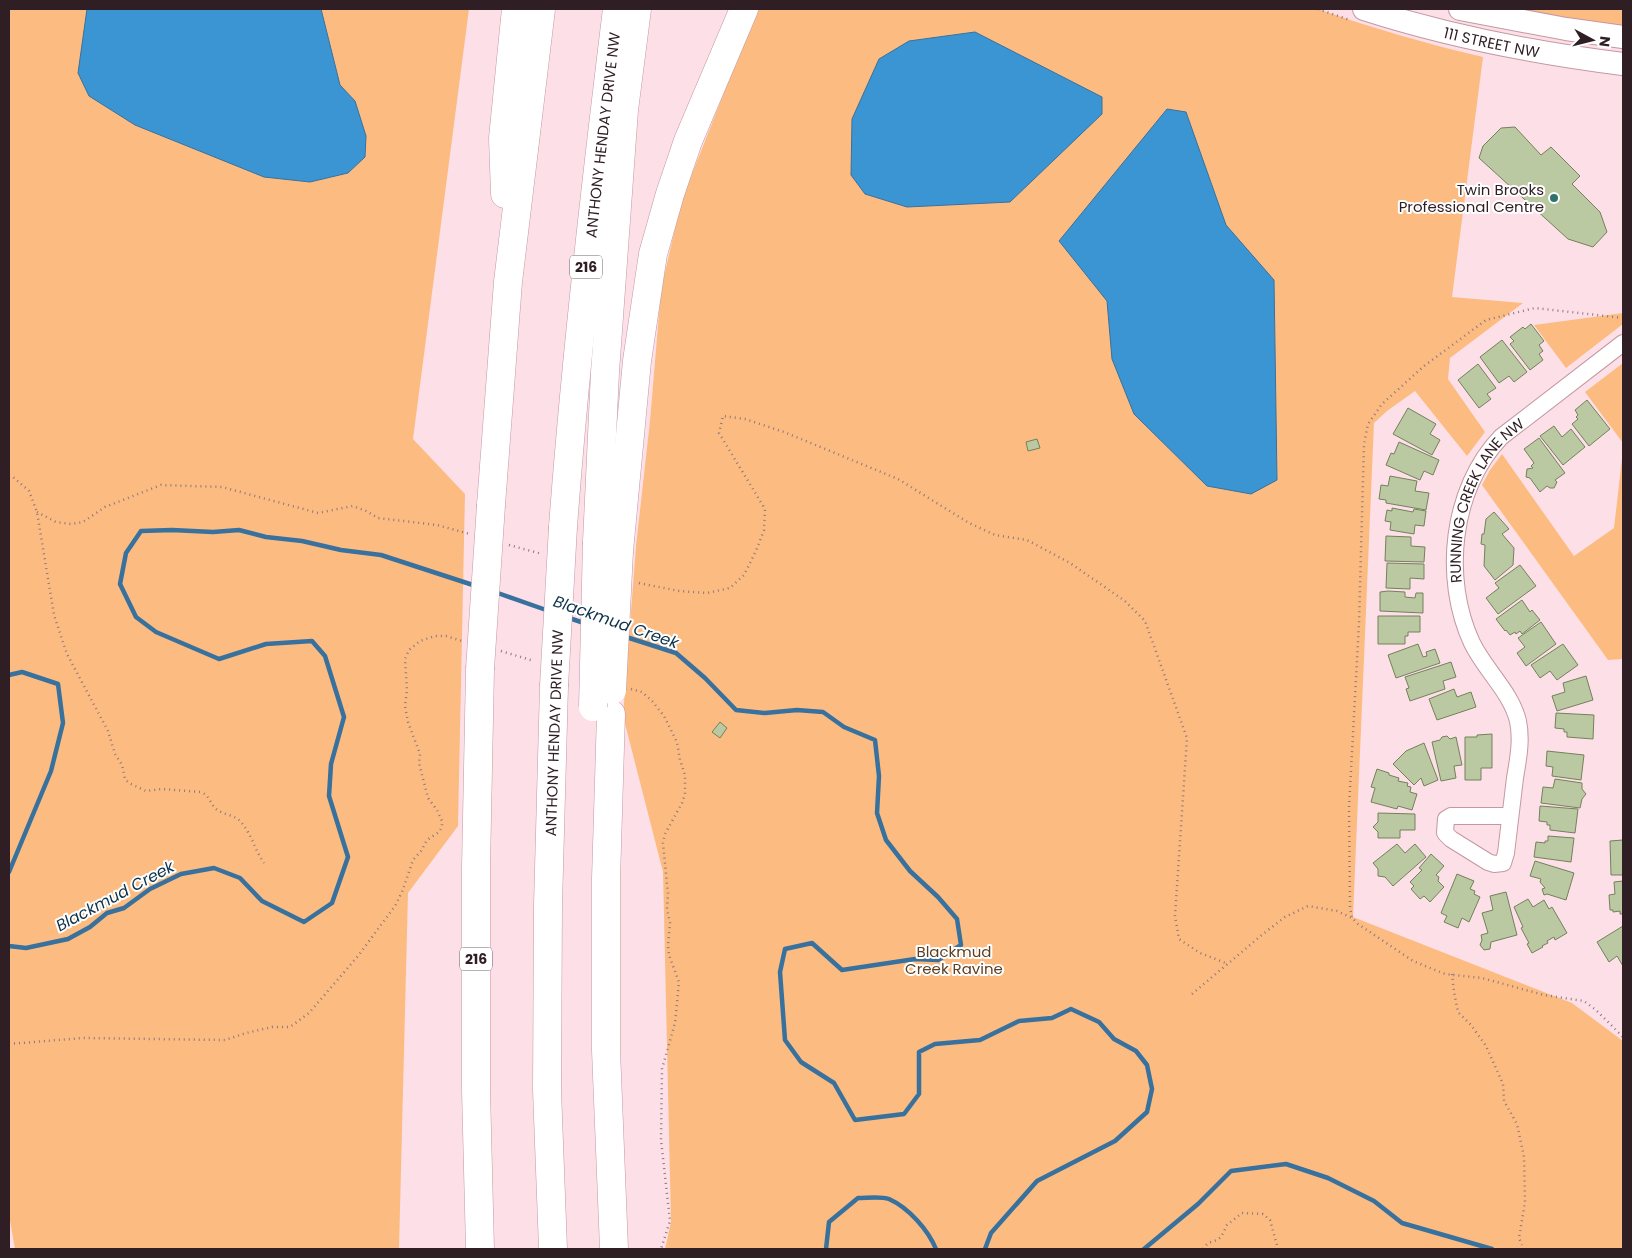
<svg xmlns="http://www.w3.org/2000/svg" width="1632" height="1258" font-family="Poppins,sans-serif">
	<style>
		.green { fill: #fcbc81 }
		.water { fill: #3c95d3; stroke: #38719e }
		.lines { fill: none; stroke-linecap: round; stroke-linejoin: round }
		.stream { stroke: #38719e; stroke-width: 4.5 }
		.building { fill: #bbc9a2; stroke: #74805c }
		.street-casing { stroke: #c498a2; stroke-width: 18 }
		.secondary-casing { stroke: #c498a2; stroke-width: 24 }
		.highway-casing { stroke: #c498a2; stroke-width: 29 }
		.path { stroke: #8e787d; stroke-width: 2.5; stroke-dasharray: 1 4; stroke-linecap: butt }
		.street { stroke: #fff; stroke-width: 16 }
		.secondary { stroke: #fff; stroke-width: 22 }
		.highway { stroke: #fff; stroke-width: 28 }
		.highway-bridge-casing { stroke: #c498a2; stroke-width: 29; stroke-linecap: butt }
		.highway-bridge { stroke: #fff; stroke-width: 28 }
		.poi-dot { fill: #2c7369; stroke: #fff; stroke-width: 2 }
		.labels { text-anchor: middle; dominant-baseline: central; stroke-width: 4; stroke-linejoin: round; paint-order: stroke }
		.shield { fill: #fff; stroke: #6d6265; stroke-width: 1 }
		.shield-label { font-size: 14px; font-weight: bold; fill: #2f1e23 }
		.street-label { font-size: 15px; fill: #2f1e23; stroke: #fff }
		.poi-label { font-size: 15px; fill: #2f1e23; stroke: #fff; text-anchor: end }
		.park-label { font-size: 15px; fill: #5d3e20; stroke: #fff }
		.water-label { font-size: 16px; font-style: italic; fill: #0c324b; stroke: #fff }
	</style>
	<rect width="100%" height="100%" fill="#fde0e7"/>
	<path class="green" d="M9 9H469L413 439 465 494 458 826 408 893 399 1249H15L9 1215Z
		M759 9H1318C1372 28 1427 44 1483 57L1452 297 1523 303 1450 358 1448 379 1485 432 1467 456 1415 391 1387 411 1374 423 1353 917 1572 1003 1623 1041V1249H665L671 1222 663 872 623 716 636 546 650 421 661 290 681 202 742 47Z
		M1516 9H1623V28Z
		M1623 313V324L1566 368 1534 325Z
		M1623 363V443L1585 392Z
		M1623 450V659L1608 660 1482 485 1490 470 1502 454 1574 556 1614 528Z"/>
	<path class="water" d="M87 9H321L340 85 355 101 366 136 365 157 348 173 310 182 264 177 135 125 89 96 78 73Z
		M975 32 1102 97V114L1010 202 907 207 865 194 851 175 852 119 879 59 909 41Z
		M1167 109 1186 112 1226 225 1274 280 1277 480 1251 494 1207 486 1134 414 1112 359 1107 301 1059 241Z"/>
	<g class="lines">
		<path class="stream" d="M495 592 549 611
			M566 617 587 624
			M623 636 676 653 705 678 736 710 765 713 797 710 823 712 844 727 875 740 879 776 877 813 886 840 910 871 938 897 957 919 961 945 938 960 915 959 842 970 812 943 785 949 780 972 785 1040 801 1062 834 1083 855 1120 904 1114 919 1094V1052L935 1044 980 1040 1019 1021 1052 1018 1071 1009 1099 1022 1114 1039 1136 1051 1147 1065 1152 1089 1147 1112 1115 1141 1037 1181 991 1233 985 1249
			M9 675 22 672 58 684 63 723 51 771 9 872
			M9 946 26 948 68 939 90 927 107 913 124 908 150 889 181 874 214 868 240 878 262 901 304 922 332 903 348 857 329 796 331 764 344 717 325 656 312 641 266 644 219 659 156 632 136 617 120 584 126 553 141 531 172 530 213 532 239 530 266 537 302 541 341 550 381 555 476 586
			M826 1249 829 1222 858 1198C867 1198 881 1196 889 1199 909 1208 928 1230 936 1249
			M1144 1249 1198 1204 1231 1171 1286 1164 1328 1178 1374 1201 1402 1223 1492 1249"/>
	</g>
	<path class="building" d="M1515 127 1541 155 1551 147 1580 176 1572 184 1600 212 1607 232 1593 247 1568 239 1479 158 1483 146 1501 128Z
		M1531 324 1544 341 1539 345 1543 351 1539 354 1543 360 1530 370 1510 344 1514 341 1510 337 1523 327 1525 329Z
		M1502 340 1527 372 1514 382 1509 376 1499 383 1480 357Z
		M1478 364 1496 388 1487 394 1491 399 1479 408 1458 380Z
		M1587 400 1610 429 1589 446 1572 424 1578 419 1576 417 1578 415 1575 410Z
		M1408 408 1436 424 1430 434 1440 440 1432 455 1393 434Z
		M1554 426 1562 437 1571 429 1585 447 1563 465 1540 436Z
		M1539 438 1565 473 1555 480 1557 482 1554 488H1550L1547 486 1540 492 1530 478 1526 477 1527 469 1533 468 1531 466 1534 463 1524 449Z
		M1037 439 1040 448 1028 451 1026 442Z
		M1399 442 1439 460 1433 475 1424 471 1420 480 1386 465 1391 453 1394 454Z
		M1390 476 1417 481 1415 491 1429 493 1426 510 1386 503V500L1379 499 1381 485 1388 486Z
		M1392 508 1413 512 1414 509 1426 511 1424 526 1415 525 1414 534 1390 530 1391 522 1385 521 1387 510 1392 511Z
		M1494 512 1509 529 1502 534 1514 548 1513 565 1495 580 1484 566 1485 545 1481 544 1482 534H1484L1486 519Z
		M1386 536 1411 537V546L1425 547 1424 562 1385 561Z
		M1387 563 1424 564V579L1410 578V589L1386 588Z
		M1520 565 1536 586 1498 614 1486 598 1499 588 1495 583Z
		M1388 591 1405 592V597L1415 598 1416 593H1423V613L1380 611V592Z
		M1522 600 1530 612 1532 610 1540 620 1522 634 1520 631 1516 634 1515 632 1510 635 1506 630 1505 631 1496 619Z
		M1378 616H1420V632H1408V636H1405V644H1378Z
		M1541 622 1556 644 1526 666 1517 653 1525 647 1518 638Z
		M1418 644 1423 657 1427 656 1426 652 1435 649 1440 663 1396 678 1388 655Z
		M1563 644 1578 665 1557 680 1550 671 1540 678 1531 665Z
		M1451 662 1456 677 1443 681 1445 689 1410 701 1406 689 1409 688 1405 677Z
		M1586 676 1593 700 1557 711 1552 696 1565 692 1563 683Z
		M1454 689 1457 697 1471 692 1476 707 1437 720 1429 699Z
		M1556 713 1594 715 1593 739 1567 737V732H1564V729L1555 728Z
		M720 722 727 728 720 738 712 732Z
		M1492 734V768H1481V780H1465V737H1477V735Z
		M1447 736 1450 739 1456 737 1462 765 1454 766 1456 778 1441 781 1432 742 1440 740 1442 737Z
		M1424 743 1438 780 1424 786 1421 778 1414 785 1393 764 1406 751Z
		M1547 751 1584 755 1581 780 1552 776 1553 767 1546 766Z
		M1377 769 1389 773V775L1399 778 1398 781 1408 783 1407 786 1411 787 1410 792 1417 794 1412 810 1398 806 1397 809 1371 802 1375 788 1371 787Z
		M1555 779 1582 783V789L1586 794 1582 799 1580 808 1541 803 1543 787 1553 788Z
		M1540 806 1578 809 1575 833 1550 830V825H1547V822L1539 821Z
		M1378 813 1415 814V830H1400V838H1378V832L1373 827 1378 822Z
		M1548 836 1574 838 1571 862 1534 857 1536 842 1545 843V841H1548Z
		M1623 840V875H1611L1610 841Z
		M1397 844 1405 853 1415 844 1426 857 1393 886 1385 877 1378 876V869L1373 863Z
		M1431 854 1444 866 1436 875 1439 877 1438 881 1444 887 1430 902 1424 896 1420 899 1411 889 1414 886 1410 882 1422 870 1419 868Z
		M1535 861 1574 873 1566 900 1547 894 1544 895 1542 889 1545 888 1540 882 1541 879 1530 876Z
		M1457 874 1474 881 1470 889 1475 891 1474 894 1480 897 1469 922 1462 918 1458 928 1444 922 1447 916 1441 913Z
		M1623 881V914H1620V911L1613 912V910H1610L1609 895 1615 894 1614 882Z
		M1506 892 1517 935 1491 942 1490 949 1484 950 1480 945 1482 940 1481 935 1488 933 1482 913 1493 910 1490 896Z
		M1528 899 1533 907 1544 900 1549 909 1552 907 1567 933 1555 940 1554 937 1547 941 1548 943 1542 946 1543 947 1532 953 1527 944 1529 943 1521 928 1523 927 1514 907Z
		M1623 926V966L1617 956 1609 962 1597 942Z"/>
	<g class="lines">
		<g class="street-casing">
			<g id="street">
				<path id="s1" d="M1510 816H1451L1446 819 1445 833 1451 839 1488 862 1494 864 1503 863 1506 853C1509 828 1512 803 1515 778 1518 760 1522 740 1518 721 1511 692 1485 670 1472 643 1442 579 1451 489 1501 437L1623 343"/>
			</g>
		</g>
		<g class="secondary-casing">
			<g id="secondary">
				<path id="s2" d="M1364 9C1448 36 1535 53 1623 64"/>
				<path d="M1460 9 1566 29 1623 37"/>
			</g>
		</g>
		<g class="highway-casing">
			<g id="highway">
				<path d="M505 194 503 138 516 9"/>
				<path d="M491 505 508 282 541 9"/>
				<path id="s3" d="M563 527C576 353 596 181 617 9"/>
				<path d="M597 542 605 372 624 110 637 9"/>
				<path d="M619 551 637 361 653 254 670 194 688 141 744 9"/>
				<path d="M611 714 606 879V1050L614 1249"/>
				<path d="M480 1249 476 1090V867L480 669"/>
				<path d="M553 1249 547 1090 548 905 554 686"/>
			</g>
		</g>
		<path class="path" d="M1318 9 1350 20
			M1623 318 1535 308 1486 320 1424 366 1382 404 1368 424 1364 444 1359 623 1349 808 1350 907 1352 918 1358 924 1413 961 1445 974 1482 978 1544 995 1584 1001 1596 1010 1623 1037
			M9 476H12L29 491 37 512 54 615 67 654 108 731 115 754 122 765 125 779 129 783 146 791 162 789 201 792C209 795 210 803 216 809 222 814 232 815 238 819 251 831 254 849 264 863
			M37 512 56 522 71 524 83 522 105 507 161 485 222 487 318 513 353 506 366 511 378 518 437 525 470 534
			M509 545 542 554
			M639 583 679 591 707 593 730 588 744 575 756 551 764 530 765 509 719 433 723 416 745 419 784 432 898 479 969 523 995 535 1027 540 1070 563 1125 601 1145 621 1187 738 1175 916 1179 939 1200 953 1228 964
			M501 651 534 661
			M631 689 642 692 652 701 664 716 677 742 680 760 685 775V794L682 803 665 834 663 843 668 894 667 909 670 923 668 946 669 955 679 982 675 1023 662 1069 661 1140 670 1221 661 1249
			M1452 974 1454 992 1458 1012 1471 1025 1486 1046 1503 1084 1504 1101 1517 1124 1524 1157 1525 1202 1519 1238 1522 1245
			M1192 994 1263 934 1285 917 1308 906 1337 911 1352 918
			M9 1044 83 1038 225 1040 246 1033 272 1027H290L309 1013 358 956 395 906 402 892 413 860 421 851 427 840 439 832 442 827V821L437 810 428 798 419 763 420 754 408 722 405 706 407 690 405 659 409 650 420 641 435 636H446L462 641
			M1203 1249 1208 1243 1217 1240 1221 1237 1227 1225 1242 1213 1263 1214 1270 1220 1278 1249"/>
		<use href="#street" class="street"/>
		<use href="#secondary" class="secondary"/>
		<use href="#highway" class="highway"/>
		<g class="highway-bridge-casing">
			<path id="highway-bridge" d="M480 669 491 505
				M554 686 563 527
				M612 690 619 551
				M593 707 597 542"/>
		</g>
		<use href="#highway-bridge" class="highway-bridge"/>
	</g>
	<circle class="poi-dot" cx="1554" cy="198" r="5"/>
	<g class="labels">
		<g class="shield">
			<rect x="570" y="255.5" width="32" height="23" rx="4"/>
			<rect x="460" y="947.5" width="32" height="23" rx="4"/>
		</g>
		<g class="shield-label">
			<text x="586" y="267">216</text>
			<text x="476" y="959">216</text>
		</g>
		<g class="street-label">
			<text stroke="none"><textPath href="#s2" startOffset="132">111 STREET NW</textPath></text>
			<text stroke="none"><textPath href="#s3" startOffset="394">ANTHONY HENDAY DRIVE NW</textPath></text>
			<text stroke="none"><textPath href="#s1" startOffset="535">RUNNING CREEK LANE NW</textPath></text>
			<text transform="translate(554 733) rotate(-88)">ANTHONY HENDAY DRIVE NW</text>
		</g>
		<g class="poi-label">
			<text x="1544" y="189">Twin Brooks<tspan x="1544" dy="17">Professional Centre</tspan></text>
		</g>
		<g class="park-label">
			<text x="954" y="951">Blackmud<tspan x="954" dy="17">Creek Ravine</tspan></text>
		</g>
		<g class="water-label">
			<text transform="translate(616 622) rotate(19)">Blackmud Creek</text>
			<text transform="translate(115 896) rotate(-28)">Blackmud Creek</text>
		</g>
	</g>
	<rect width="1632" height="1258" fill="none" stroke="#2f1e23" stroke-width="20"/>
	<g transform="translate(1592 40) rotate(97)" stroke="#ffffff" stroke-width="4" paint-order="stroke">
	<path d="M0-4L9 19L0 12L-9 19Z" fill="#2f1e23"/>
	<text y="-8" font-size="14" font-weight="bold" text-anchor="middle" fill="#2f1e23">N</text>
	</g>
</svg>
